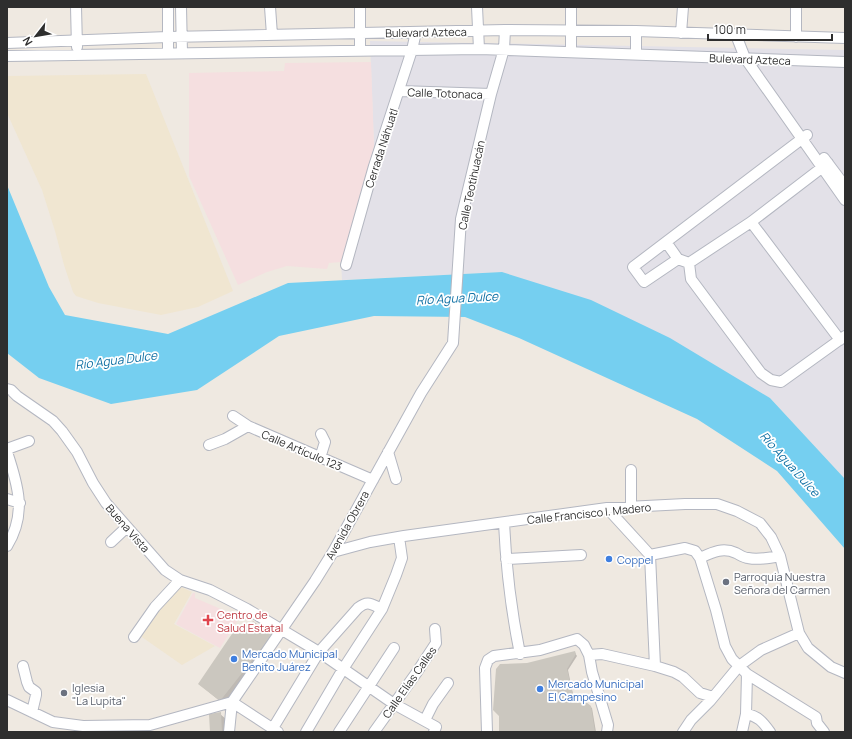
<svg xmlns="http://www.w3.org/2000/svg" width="852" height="739" font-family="Manrope,sans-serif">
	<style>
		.industrial { fill: #e3e1e8 }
		.education { fill: #f0e6d1 }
		.medical { fill: #f5dfe0 }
		.water { fill: #75cff0 }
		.shadow { fill: #0003 }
		.building { fill: #cbc7bf }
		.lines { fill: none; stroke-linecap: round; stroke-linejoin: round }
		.minor-casing { stroke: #b4b7c1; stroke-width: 12 }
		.minor { stroke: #fff; stroke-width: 10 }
		.shop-dot { fill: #3f7fe0; stroke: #fff; stroke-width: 1.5 }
		.worship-dot { fill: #6b7280; stroke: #fff; stroke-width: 1.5 }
		.health-dot { fill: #e0444e; stroke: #fff; stroke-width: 1.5 }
		.labels { text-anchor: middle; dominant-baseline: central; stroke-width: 3.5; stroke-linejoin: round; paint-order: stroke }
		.street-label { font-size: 11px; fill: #2e2e2e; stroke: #fff }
		.shop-label { font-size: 11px; fill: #366cbe; stroke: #fff; text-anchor: start }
		.worship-label { font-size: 11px; fill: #5b616d; stroke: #fff; text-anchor: start }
		.health-label { font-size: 11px; fill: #be3a42; stroke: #fff; text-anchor: start }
		.water-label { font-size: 12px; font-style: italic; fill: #0d6fa3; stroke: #fff }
	</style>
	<rect width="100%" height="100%" fill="#efe9e1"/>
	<path class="industrial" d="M370 41 845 50V479L770 398 502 272 342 280 341 262 374 146Z"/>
	<path class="education" d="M146 74 233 291 198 307 161 315 98 303 76 296 73 292 64 265 55 231 42 190 7 113V76Z
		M181 587 192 592 174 624 215 646 182 665 139 635 176 588Z"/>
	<path class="medical" d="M371 62 374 146 341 262 329 263 327 269 287 266 267 272 238 285 189 176V73L284 71 285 63Z
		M193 593H195V598L240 617 220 648 176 624Z"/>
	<path class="water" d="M7 185 49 287 65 315 168 334 288 283 502 272 591 300 670 338 770 398 845 479V549L777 471 697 419 519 338 465 317 374 316 279 336 197 390 111 404 39 378 7 353Z"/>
	<path class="shadow" d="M247 632 272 636 226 706 199 684Z
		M575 653 577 656 568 670 575 704 585 703 592 708 596 732H500L527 664Z
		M220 714 226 719 227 732H205H211Z"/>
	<path class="building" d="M253 621 272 635 220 701 198 684 238 625 247 630Z
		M575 651 576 654 567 669 575 703 586 702 591 706 595 732H499V716L493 710 496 669 500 664 527 663Z
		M221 712 222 732H210L209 714Z"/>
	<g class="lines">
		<g class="minor-casing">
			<path id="minor" d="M76 7 77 47
				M168 7V53
				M181 7 182 53
				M270 7 272 35
				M360 7V51
				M477 7 479 49
				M571 7V52
				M796 7V37
				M681 33 683 7
				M736 35 745 58 845 200
				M7 43 168 37 505 30 636 31 845 38
				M636 54V31
				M7 56 479 49 845 62
				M399 91 491 94
				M807 135 633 267 644 282 678 259 689 263 751 222 828 163
				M824 158 845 186
				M751 222 840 340
				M666 242 678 259
				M689 263 691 279 761 373 771 380 781 382 845 336
				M346 265 374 166 412 50 416 32
				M7 389 11 390 17 396 53 421 62 431 77 452 93 483 106 503 165 570 180 580 210 590 247 609 319 652 394 704 436 727 434 732
				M233 416 248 426 373 480
				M209 445 225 439 248 426
				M7 449 29 441
				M7 452C18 485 27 514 7 546
				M388 452 396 479
				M320 458 325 442 321 434
				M7 499 20 503
				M631 507V470
				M607 508 650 555 655 666
				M504 523C506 567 511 610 520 654
				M111 542 127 527
				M333 552 370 542 404 536 607 508 685 504H717L737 511 760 523 771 537 780 556 799 633 808 648 831 667 845 673
				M650 555 685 548 695 551 700 558 716 610 725 646 732 659 747 674 816 717 817 723 824 732
				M700 558C713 552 723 547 736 553 740 555 744 558 748 558 758 560 769 558 780 556
				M506 559 581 555
				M134 637 155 607 180 580
				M589 655 602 654 655 666 674 672 683 677 700 693 713 697
				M23 666 27 682 29 687 36 692V695L32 712
				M7 700 53 722 83 726 150 725 232 702
				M232 702 278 732
				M746 714C758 716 763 722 770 732
				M425 720 433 704 448 683
				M273 728 319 652 358 608C368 600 371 604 382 609
				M229 732 232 702 315 581 333 552 421 393 453 343 461 219 491 94 504 49 505 30
				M306 732 343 669 382 609 396 575 402 558 399 537
				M339 732 394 648
				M374 732 417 672 436 643 435 629
				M487 732 485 668 488 660 494 656 540 650 577 639 584 645 589 655 592 672 608 725 607 732
				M683 732 691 720 710 701 739 666 761 650 799 633
				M742 732 746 714 747 674"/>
		</g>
		<use href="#minor" class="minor"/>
	</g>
	<g class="shop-dot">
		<circle cx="609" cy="559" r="4"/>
		<circle cx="234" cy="659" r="4"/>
		<circle cx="540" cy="689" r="4"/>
	</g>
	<g class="worship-dot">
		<circle cx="726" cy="582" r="4"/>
		<circle cx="64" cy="693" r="4"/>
	</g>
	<path class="health-dot" d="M206 614h4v4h4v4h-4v4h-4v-4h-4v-4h4z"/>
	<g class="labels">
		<g class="street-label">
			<text transform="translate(426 32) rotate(-1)">Bulevard Azteca</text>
			<text transform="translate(750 59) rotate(2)">Bulevard Azteca</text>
			<text transform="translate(445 93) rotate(2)">Calle Totonaca</text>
			<text transform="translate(381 148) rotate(-72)">Cerrada Náhuatl</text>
			<text transform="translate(471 185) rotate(-78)">Calle Teotihuacán</text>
			<text transform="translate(302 450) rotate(23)">Calle Artículo 123</text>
			<text transform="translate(589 513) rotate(-6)">Calle Francisco I. Madero</text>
			<text transform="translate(347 525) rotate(-61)">Avenida Obrera</text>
			<text transform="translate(128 528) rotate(49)">Buena Vista</text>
			<text transform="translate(409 682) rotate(-55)">Calle Elías Calles</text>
		</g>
		<g class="shop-label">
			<text x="617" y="559">Coppel</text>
			<text x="242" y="653">Mercado Municipal<tspan x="242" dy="13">Benito Juárez</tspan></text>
			<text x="548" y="683">Mercado Municipal<tspan x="548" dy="13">El Campesino</tspan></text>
		</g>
		<g class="worship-label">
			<text x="734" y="576">Parroquia Nuestra<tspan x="734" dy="13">Señora del Carmen</tspan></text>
			<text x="72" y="687">Iglesia<tspan x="72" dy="13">"La Lupita"</tspan></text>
		</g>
		<g class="health-label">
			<text x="217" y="614">Centro de<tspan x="217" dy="13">Salud Estatal</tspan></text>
		</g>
		<g class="water-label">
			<text transform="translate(457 298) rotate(-3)">Río Agua Dulce</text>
			<text transform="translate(116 360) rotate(-7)">Río Agua Dulce</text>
			<text transform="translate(790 464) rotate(48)">Río Agua Dulce</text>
		</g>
	</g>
	<rect width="852" height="739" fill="none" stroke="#2e2e2e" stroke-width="16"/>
	<g transform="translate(36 36) rotate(239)" stroke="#ffffff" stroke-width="3" paint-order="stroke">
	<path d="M0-3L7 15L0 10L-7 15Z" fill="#2e2e2e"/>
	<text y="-6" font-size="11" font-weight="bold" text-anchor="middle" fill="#2e2e2e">N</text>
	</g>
	<path d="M708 34v6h124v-6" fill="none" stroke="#2e2e2e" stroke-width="2"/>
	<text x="714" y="34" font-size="12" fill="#2e2e2e" stroke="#ffffff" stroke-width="3" paint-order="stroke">100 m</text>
</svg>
